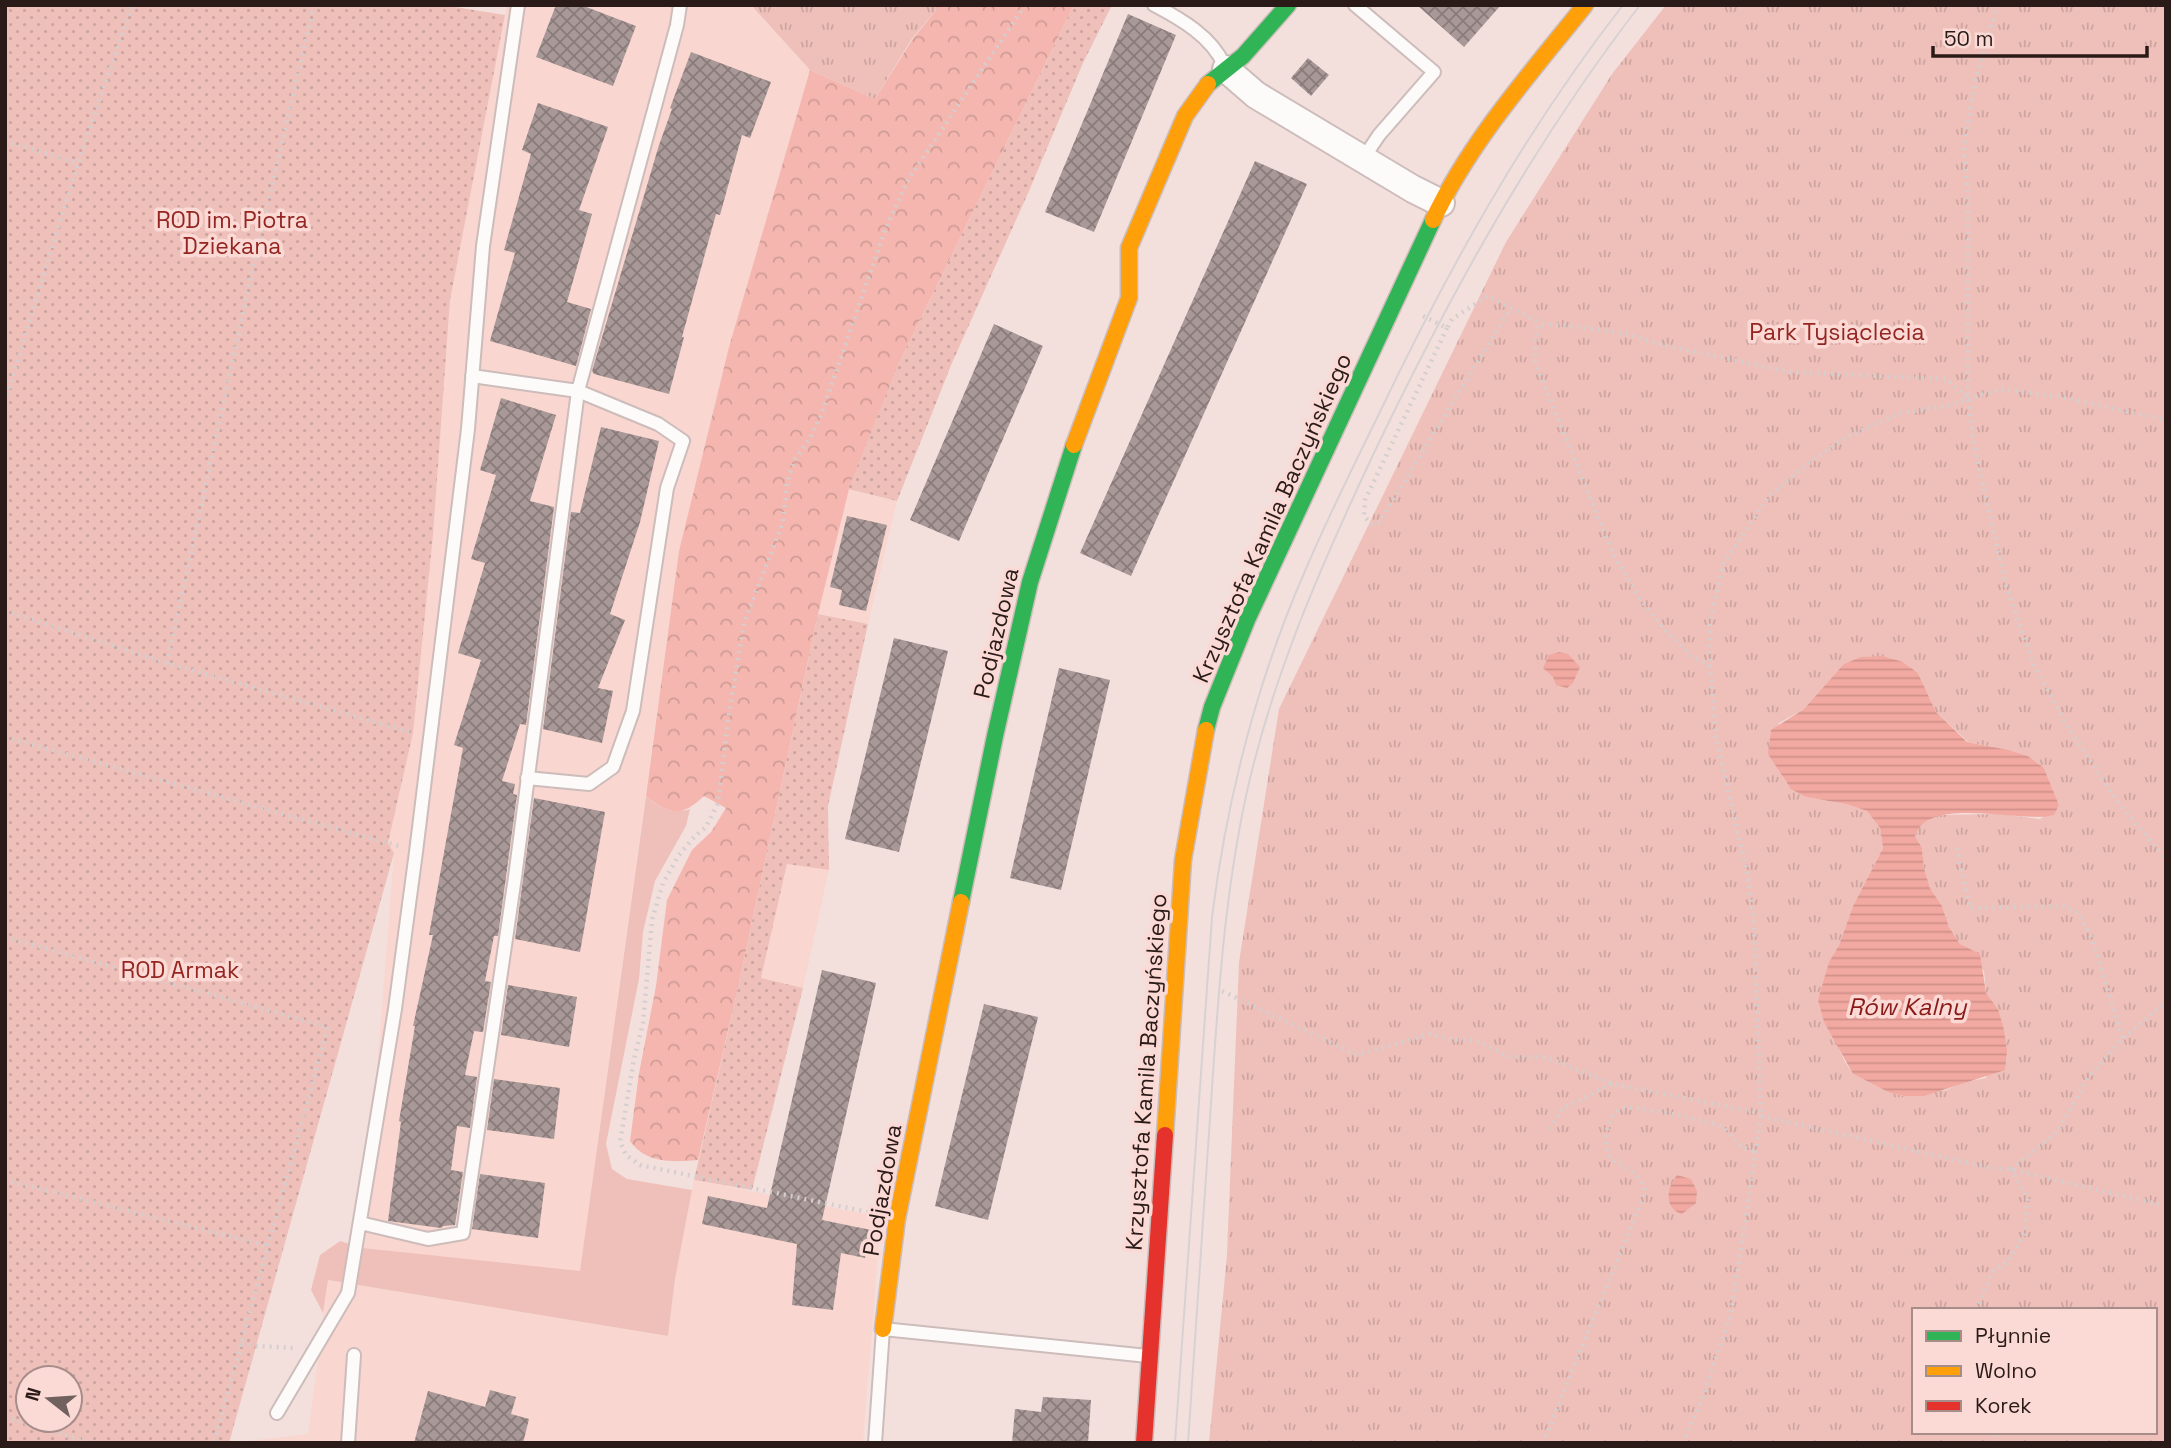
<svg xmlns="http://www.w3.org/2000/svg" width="2171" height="1448" font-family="'Space Grotesk',sans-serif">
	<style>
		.built { fill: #fad6d0 }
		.grass { fill: #efc0ba }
		.forest { fill: url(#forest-crowns) }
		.park { fill: url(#park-tufts); fill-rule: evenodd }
		.garden { fill: url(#garden-dots); fill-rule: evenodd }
		.water { fill: url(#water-rules) }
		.building { fill: url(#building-cross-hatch) }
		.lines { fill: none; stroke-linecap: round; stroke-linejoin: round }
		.lane-casing { stroke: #ccbcba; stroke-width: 16 }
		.street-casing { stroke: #ccbcba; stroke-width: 30 }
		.fast-casing { stroke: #ccbcba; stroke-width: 19 }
		.slow-casing { stroke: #ccbcba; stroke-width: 19 }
		.jam-casing { stroke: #ccbcba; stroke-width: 19 }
		.path { stroke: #d4cece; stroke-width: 4.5; stroke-dasharray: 2 5; stroke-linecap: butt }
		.lane { stroke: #fdfafa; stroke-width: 12 }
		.street { stroke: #fdfafa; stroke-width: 26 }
		.fast { stroke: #30b455; stroke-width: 16 }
		.slow { stroke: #ff9f0a; stroke-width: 16 }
		.jam { stroke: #e5322d; stroke-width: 16 }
		.tram { stroke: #d7d2d1; stroke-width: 2 }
		.labels { text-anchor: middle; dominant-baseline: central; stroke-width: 7; stroke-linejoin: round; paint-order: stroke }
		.park-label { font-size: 23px; fill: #942521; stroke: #fbd9d5 }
		.street-label { font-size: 23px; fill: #2a1b19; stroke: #fbd9d5 }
		.water-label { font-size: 24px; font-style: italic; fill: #8a1a18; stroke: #fbd9d5 }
	</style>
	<defs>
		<pattern id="forest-crowns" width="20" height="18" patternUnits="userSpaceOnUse" patternTransform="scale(1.75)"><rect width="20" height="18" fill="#f4b6af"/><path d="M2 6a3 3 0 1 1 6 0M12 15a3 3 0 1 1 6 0" fill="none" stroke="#d19c96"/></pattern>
		<pattern id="park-tufts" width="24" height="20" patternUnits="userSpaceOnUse" patternTransform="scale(1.75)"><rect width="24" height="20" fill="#efc0ba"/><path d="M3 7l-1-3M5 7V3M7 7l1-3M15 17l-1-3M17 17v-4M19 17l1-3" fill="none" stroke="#cda49f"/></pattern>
		<pattern id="garden-dots" width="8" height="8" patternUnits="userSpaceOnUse" patternTransform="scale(1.75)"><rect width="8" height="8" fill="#efc0ba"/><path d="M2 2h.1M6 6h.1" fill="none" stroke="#cda49f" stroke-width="1.8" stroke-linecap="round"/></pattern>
		<pattern id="water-rules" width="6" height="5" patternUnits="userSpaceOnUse" patternTransform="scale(1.75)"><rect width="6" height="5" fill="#f2a9a1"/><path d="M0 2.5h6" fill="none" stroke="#d0918a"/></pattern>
		<pattern id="building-cross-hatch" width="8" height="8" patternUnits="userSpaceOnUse" patternTransform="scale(1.75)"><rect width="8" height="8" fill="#a89897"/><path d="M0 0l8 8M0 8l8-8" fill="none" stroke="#897b7a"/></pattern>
	</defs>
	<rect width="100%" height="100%" fill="#f3e0dd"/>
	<path class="built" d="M507 5H751L810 70 729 347 679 551 580 1272 363 1248 394 853 388 843 413 733 433 535 450 300Z
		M848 489 897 501 868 624 818 614Z
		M787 864 829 870 803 988 761 979Z
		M694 1180 881 1217 863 1443H229L308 1434 328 1280 668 1336 675 1279Z"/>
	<path class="grass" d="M646 796C662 808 670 815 690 809L686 826 655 881 643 932 639 979 606 1144 612 1169 627 1179 692 1190 675 1279 668 1336 328 1280 323 1313 311 1290 320 1255 340 1241 363 1248 580 1271Z"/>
	<path class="forest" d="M940 5H1074L899 363 849 489 818 614 737 992 698 1160C673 1162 646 1164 630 1141L639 1073 656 986 667 900 692 850 711 832 726 808 704 796C680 818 671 815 646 796L679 551 729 347 810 70 875 99 912 40Z"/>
	<path class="park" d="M751 5H940L911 40 875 99 810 70Z
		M1666 5H2166V1443H1209L1227 1255 1239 962 1279 709 1506 242 1612 74ZM1903 662 1918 673 1936 712 1968 742 2009 750 2028 756 2044 768 2059 805 2040 819 2000 814 1935 815 1917 828 1915 836 1922 848 1924 868 1930 888 1942 906 1949 927 1960 944 1984 971 1986 993 1998 1009 1986 1078 1965 1082 1946 1090 1904 1096 1890 1093 1853 1074 1844 1060 1836 1042 1829 962 1839 945 1853 906 1883 848 1880 828 1867 811 1846 804 1806 797 1786 782 1778 768 1779 723 1804 709 1817 696ZM1914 1310H2155V1432H1914Z"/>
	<path class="garden" d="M5 5H443L505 15 450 300 433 535 413 733 388 843 394 853 229 1443H5ZM28 1378H70V1420H28Z
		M1074 5H1112L1083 63 1029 191 952 363 897 501 848 489 899 363Z
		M818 614 868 624 828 806 829 870 787 864 761 978 803 988 752 1190 694 1180 737 992Z"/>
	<path class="water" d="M1559 652 1568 654 1580 667 1573 683 1567 688 1556 685 1553 677 1543 668 1549 655Z
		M1882 656 1903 662 1918 673 1936 712 1967 742 2009 750 2028 756 2044 768 2059 805 2054 815C2022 824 1928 794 1915 836L1922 848 1924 868 1930 888 1942 906 1949 927 1960 944 1980 954 1986 993 1998 1009 2004 1030 2007 1051 2005 1070 1924 1096H1904L1890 1093 1853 1074 1824 1022 1818 1000 1829 962 1839 945 1853 906 1883 848 1880 828 1867 811 1846 804 1806 797 1791 789 1768 754 1771 730 1804 709 1844 664 1861 657Z
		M1677 1175 1691 1179 1697 1191 1696 1203 1682 1214C1664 1209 1666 1188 1677 1175Z"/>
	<path class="building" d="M556 5H581L636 26 613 86 536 57Z
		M1417 5H1501L1464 47Z
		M1128 14 1176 35 1094 232 1045 212Z
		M691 52 771 82 750 138 742 135 720 215 716 214 682 337H684L669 394 594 374 592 371 659 145 672 109 670 108Z
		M1308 58 1329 75 1311 96 1291 78Z
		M538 103 608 127 579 210 592 214 567 302 591 309 576 366 490 341 515 253 504 250 531 154 522 150Z
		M1255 161 1307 184 1131 576 1080 553Z
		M994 324 1043 346 959 541 910 520Z
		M501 398 556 415 530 501 554 507 526 725 520 724 502 781 515 784 513 794 517 795 498 936H494L485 981 491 982 483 1032 474 1031 465 1075 477 1077 470 1128 457 1126 451 1170 463 1172 455 1225 443 1226 441 1228 388 1221 401 1122 399 1121 415 1026H413L433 935H429L463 748 454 745 481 660 458 653 485 563 471 559 496 475 480 470Z
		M601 427 659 441 640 522 610 614 625 620 598 688 613 691 602 743 543 729 571 512 580 513Z
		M847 516 887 525 866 611 839 605 842 590 830 587Z
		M894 638 948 651 899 852 845 839Z
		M1059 668 1110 680 1061 890 1010 878Z
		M534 798 605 812 580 952 515 939Z
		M822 970 876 983 822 1220 871 1230 865 1258 841 1253 833 1310 792 1305 797 1244 702 1224 708 1196 767 1208Z
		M508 985 577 997 569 1047 501 1035Z
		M984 1004 1038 1017 988 1220 935 1206Z
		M494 1079 560 1088 554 1139 487 1130Z
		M480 1174 545 1183 538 1238 472 1229Z
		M490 1390 516 1397 511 1414 529 1419 523 1443H414L428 1391 485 1407Z
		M1043 1397 1091 1400 1088 1443H1012L1015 1409 1041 1412Z"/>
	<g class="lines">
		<g class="lane-casing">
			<path id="lane" d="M1154 5C1181 19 1212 37 1224 65
				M1355 5 1434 72 1379 135 1363 159
				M472 376 578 391 658 424 683 441 667 488 633 711 613 767 589 784 527 778
				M360 1223 428 1239 463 1233 515 877 578 391 677 25 680 5
				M277 1413 348 1293 395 1009 416 852 468 429 483 246 518 5
				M348 1443 354 1355
				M875 1443 883 1329 1148 1356"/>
		</g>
		<g class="street-casing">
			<path id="street" d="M1226 69 1256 95 1413 189 1441 203"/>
		</g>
		<g class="fast-casing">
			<path id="fast" d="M1208 84 1243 56 1288 5
				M1206 730 1212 707 1247 620 1433 220
				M961 902 995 736 1030 582 1074 445"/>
		</g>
		<g class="slow-casing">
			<path id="slow" d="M1433 220C1470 141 1531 73 1585 5
				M1074 445 1129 298V248L1185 116 1208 84
				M1165 1135 1183 860 1206 730
				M883 1329 897 1219 961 902"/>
		</g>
		<g class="jam-casing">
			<path id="jam" d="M1144 1443 1165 1135"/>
		</g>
		<path class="path" d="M1997 5 1976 77 1964 146 1968 199V398L1974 445 2006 586 2034 665 2070 731 2121 806 2166 859
			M5 141 78 163
			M1423 316 1447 328 1452 319 1488 296C1505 306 1524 313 1540 324
			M1447 328 1365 500 1364 516 1371 524 1379 522 1382 518 1510 309
			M5 402 78 163 132 5
			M5 611 167 663 410 732
			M167 663 253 267 314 5
			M1710 666 1691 656 1663 628 1641 600 1613 554 1535 362V339L1540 324 1573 326 1628 334 1659 344 1789 372 1946 379 1967 397
			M5 737 399 846
			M1957 848 1970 908 2061 906C2079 910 2081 918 2090 934L2123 1038
			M5 937 328 1027 214 1443
			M1222 991 1357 1055 1430 1034 1450 1039 1477 1041 1510 1057H1546L1613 1084 1760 1113
			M1761 1116 1991 1168 2010 1169 2166 1206
			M1550 1129 1562 1109 1612 1084
			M2011 1169 2057 1132 2088 1078 2123 1038 2166 1002
			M5 1180 268 1246
			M868 1212 640 1165 626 1155 620 1142 634 1059 643 1023 652 920 663 883 679 855 695 836 706 827 718 803 728 720 744 623 783 522 787 482 795 459 809 440 820 418 885 230 908 180 1025 5
			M1976 1310 1992 1272 2009 1261 2025 1232 2028 1197 2011 1170
			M242 1343 255 1346 294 1348
			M5 1417 91 1443
			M1543 1443 1645 1193C1644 1173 1622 1168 1609 1156 1603 1141 1606 1114 1624 1108 1633 1105 1710 1121 1720 1126 1736 1135 1730 1145 1754 1151
			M1682 1443 1701 1402 1731 1314 1761 1116 1754 924 1748 877 1716 737 1710 666V621L1724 563 1769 496 1806 465 1846 437 1901 413 1947 406 2000 389 2061 397 2166 420
			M1995 1443 1996 1432"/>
		<use href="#lane" class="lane"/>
		<use href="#street" class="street"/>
		<use href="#fast" class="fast"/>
		<use href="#slow" class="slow"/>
		<use href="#jam" class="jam"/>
		<path class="tram" d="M1175 1443 1212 917C1227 798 1257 681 1305 571 1327 519 1352 469 1377 418 1446 273 1524 132 1623 5
			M1188 1443C1196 1330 1203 1216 1211 1103 1218 1000 1224 898 1246 796 1272 677 1321 566 1372 457 1448 298 1532 145 1640 5"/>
	</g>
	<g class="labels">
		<g class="park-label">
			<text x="232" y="220">ROD im. Piotra<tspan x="232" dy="26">Dziekana</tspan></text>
			<text x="1837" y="332">Park Tysiąclecia</text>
			<text x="180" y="970">ROD Armak</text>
		</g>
		<g class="street-label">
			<text transform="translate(1272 518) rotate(-66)">Krzysztofa Kamila Baczyńskiego</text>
			<text transform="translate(996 633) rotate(-77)">Podjazdowa</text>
			<text transform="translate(1146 1072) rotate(-86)">Krzysztofa Kamila Baczyńskiego</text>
			<text transform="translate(882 1190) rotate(-80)">Podjazdowa</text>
		</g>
		<g class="water-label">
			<text x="1907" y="1006">Rów Kalny</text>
		</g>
	</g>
	<rect width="2171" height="1448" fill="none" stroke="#2a1b19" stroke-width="14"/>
	<rect x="1912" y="1308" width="245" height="126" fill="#fbd9d5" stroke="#a78d8a" stroke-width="2"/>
	<rect x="1926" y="1331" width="35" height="10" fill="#30b455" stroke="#a78d8a" stroke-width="2"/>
	<text x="1975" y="1343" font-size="21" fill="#2a1b19">Płynnie</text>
	<rect x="1926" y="1366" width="35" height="10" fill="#ff9f0a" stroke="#a78d8a" stroke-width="2"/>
	<text x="1975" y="1378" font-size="21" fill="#2a1b19">Wolno</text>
	<rect x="1926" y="1401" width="35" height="10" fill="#e5322d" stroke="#a78d8a" stroke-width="2"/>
	<text x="1975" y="1413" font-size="21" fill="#2a1b19">Korek</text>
	<g transform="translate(49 1399) rotate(287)"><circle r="33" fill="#fbd9d5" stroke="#a78d8a" stroke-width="2"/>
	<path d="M0-5L12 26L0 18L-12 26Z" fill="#70605e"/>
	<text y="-10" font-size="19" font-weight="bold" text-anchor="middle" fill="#2a1b19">N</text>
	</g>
	<path d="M1933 46v10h214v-10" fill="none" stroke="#2a1b19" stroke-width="3.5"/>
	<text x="1944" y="46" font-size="21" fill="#2a1b19" stroke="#fbd9d5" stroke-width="5" paint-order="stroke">50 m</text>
</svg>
